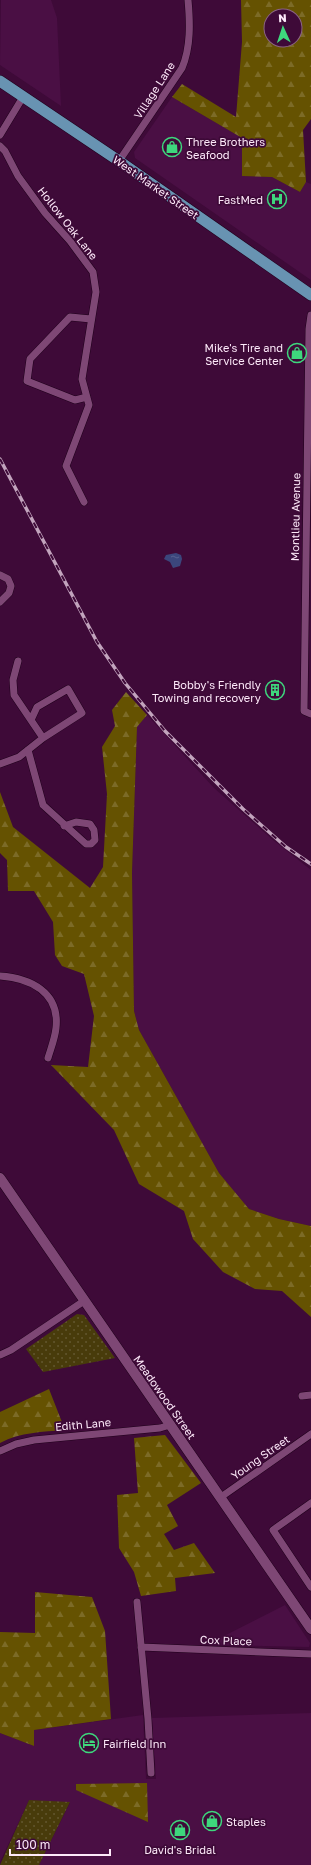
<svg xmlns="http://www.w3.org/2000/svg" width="311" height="1865" font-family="'Golos Text',sans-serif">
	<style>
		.built { fill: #4a0f44 }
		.grass { fill: url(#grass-dots) }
		.forest { fill: url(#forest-firs); fill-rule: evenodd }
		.water { fill: url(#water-ripples) }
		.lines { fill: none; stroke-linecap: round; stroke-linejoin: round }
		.street-casing { stroke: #1f001b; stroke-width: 8 }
		.secondary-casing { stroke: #1f001b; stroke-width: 11 }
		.primary-casing { stroke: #1f001b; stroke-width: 12 }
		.street { stroke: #7e4775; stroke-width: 7 }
		.secondary { stroke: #7e4775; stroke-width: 10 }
		.primary { stroke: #6893b2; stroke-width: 11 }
		.rail-casing { stroke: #c2a4bd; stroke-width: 3.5 }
		.rail { stroke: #3e0a38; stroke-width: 2; stroke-dasharray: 6; stroke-linecap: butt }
		.labels { text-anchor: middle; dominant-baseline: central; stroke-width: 3.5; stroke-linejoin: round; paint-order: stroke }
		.street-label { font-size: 11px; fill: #fde9f9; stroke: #3e0a38 }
		.poi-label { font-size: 11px; fill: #fde9f9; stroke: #3e0a38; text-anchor: start }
	</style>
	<defs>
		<pattern id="grass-dots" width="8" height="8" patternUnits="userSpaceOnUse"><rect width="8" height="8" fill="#483b0b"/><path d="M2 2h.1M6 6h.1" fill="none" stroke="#63572f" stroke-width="1.8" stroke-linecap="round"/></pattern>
		<pattern id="forest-firs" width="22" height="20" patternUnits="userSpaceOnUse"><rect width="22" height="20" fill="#655201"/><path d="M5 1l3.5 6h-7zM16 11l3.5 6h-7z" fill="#7c6b27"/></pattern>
		<pattern id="water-ripples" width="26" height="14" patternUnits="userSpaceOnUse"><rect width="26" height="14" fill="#3b467c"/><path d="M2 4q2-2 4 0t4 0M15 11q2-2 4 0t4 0" fill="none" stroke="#58618f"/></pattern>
	</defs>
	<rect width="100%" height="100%" fill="#3e0a38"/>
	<path class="built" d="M1 0H51L57 18 61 106 0 65Z
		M172 97 242 138V176L272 177 300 192 306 182 311 184V280L135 158 134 152Z
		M147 715 214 788 273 840 311 870V1226L279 1219 249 1209 219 1173 139 1030 134 1011 132 873 137 727Z
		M285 1605 310 1643 309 1647 218 1645V1639Z
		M311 1713V1865H39L70 1803 29 1800 0 1862V1733L34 1746V1730L143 1715 146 1779H156L152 1718Z"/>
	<path class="grass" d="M77 1314 84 1315 115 1358 43 1372 26 1349Z
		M29 1800 70 1802 39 1865H0Z"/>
	<path class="forest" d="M241 0H311V119L303 130 306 182 300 192 272 177 242 176V138L172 97 182 84 236 117 242 42ZM271 16H295V40H271Z
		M126 692 147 715 137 727 132 873 134 1011 139 1030 219 1173 249 1209 279 1219 311 1226V1317L282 1291 255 1289 223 1272 193 1239 184 1211 139 1184 114 1130 51 1065 88 1067 94 1016 84 974 62 966 55 955 53 922 34 891H8L7 860 0 853V792L13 827 90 888 103 867 107 794 102 747 115 726 112 710Z
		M49 1389 65 1430C42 1432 21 1432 0 1443V1412Z
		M165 1435 201 1483 167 1505 178 1526 164 1534 174 1550 194 1543 215 1573 175 1578 176 1591 141 1596 134 1572 119 1548 117 1495 138 1493 134 1438Z
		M35 1592 92 1597 105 1631 111 1719 34 1730V1746L0 1733V1632L35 1633Z
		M147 1783 148 1822 76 1790V1784Z"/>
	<path class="water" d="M176 553 181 555 182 559 180 566 173 568 170 562 164 559 166 555Z"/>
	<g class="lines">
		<g class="street-casing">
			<path id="street" d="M0 135 23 97
				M0 146 5 151 18 176 45 213 70 241 93 272 96 292 82 379 89 405 66 466 84 502
				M119 161 182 68C191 47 190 22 188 0
				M311 315 309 329 304 711 311 714
				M87 397 75 400 27 381 30 359 70 317 91 319
				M0 575 8 579 11 586 9 593 0 602
				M18 661 13 680 14 695 43 738
				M28 750 43 805 86 844H91L95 840 94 830 90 824 76 822 64 826
				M0 764 19 757 43 738 82 713 68 689 37 707 31 720
				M0 976C30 978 60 992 56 1028 55 1038 51 1048 48 1058
				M0 1355 11 1350 84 1301
				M302 1396 311 1395
				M0 1451 16 1444 34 1440 160 1428 170 1425
				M221 1497 311 1434
				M311 1503 273 1530 311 1587
				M137 1602 148 1719 151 1773
				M141 1647 311 1654"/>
		</g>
		<g class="secondary-casing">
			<path id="secondary" d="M0 1178 311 1629"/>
		</g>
		<g class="primary-casing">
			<path id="primary" d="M0 81 119 161 311 295"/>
		</g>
		<use href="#street" class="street"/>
		<use href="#secondary" class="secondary"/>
		<use href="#primary" class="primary"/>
		<g class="rail-casing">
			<path id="rail" d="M0 459 97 642 125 683 165 731 243 809 286 847 311 864"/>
		</g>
		<use href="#rail" class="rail"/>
	</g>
	<defs>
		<g id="shop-ring" transform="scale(1)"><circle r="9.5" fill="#3e0a38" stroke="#3ed77d" stroke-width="1.5"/><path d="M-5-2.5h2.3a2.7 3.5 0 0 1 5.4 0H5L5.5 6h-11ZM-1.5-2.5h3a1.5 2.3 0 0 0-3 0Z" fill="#3ed77d"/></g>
		<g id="hospital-ring" transform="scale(1)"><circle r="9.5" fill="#3e0a38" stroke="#3ed77d" stroke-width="1.5"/><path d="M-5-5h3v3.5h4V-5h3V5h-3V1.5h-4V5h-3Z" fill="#3ed77d"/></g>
		<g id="building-ring" transform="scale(1)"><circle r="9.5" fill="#3e0a38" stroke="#3ed77d" stroke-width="1.5"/><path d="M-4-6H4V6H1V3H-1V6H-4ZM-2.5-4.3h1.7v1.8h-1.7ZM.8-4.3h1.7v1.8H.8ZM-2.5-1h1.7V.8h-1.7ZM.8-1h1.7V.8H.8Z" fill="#3ed77d"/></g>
		<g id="hotel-ring" transform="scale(1)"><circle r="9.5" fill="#3e0a38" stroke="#3ed77d" stroke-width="1.5"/><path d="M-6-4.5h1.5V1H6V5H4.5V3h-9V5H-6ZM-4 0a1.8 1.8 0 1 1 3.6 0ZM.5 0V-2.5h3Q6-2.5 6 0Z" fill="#3ed77d"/></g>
	</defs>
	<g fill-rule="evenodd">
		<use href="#shop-ring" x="172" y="147"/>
		<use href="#hospital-ring" x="277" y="199"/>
		<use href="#shop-ring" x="297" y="353"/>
		<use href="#building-ring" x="275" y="690"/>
		<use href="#hotel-ring" x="89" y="1743"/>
		<use href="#shop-ring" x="212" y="1821"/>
		<use href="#shop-ring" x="180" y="1830"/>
	</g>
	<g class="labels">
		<g class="street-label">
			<text transform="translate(154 90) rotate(-57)">Village Lane</text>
			<text transform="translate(156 187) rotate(35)">West Market Street</text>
			<text transform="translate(68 223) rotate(52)">Hollow Oak Lane</text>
			<text transform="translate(295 517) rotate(-89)">Montlieu Avenue</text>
			<text transform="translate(165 1397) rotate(55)">Meadowood Street</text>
			<text transform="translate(83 1424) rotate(-5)">Edith Lane</text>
			<text transform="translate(260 1457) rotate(-35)">Young Street</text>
			<text transform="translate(226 1640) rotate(2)">Cox Place</text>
		</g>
		<g class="poi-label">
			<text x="186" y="141">Three Brothers<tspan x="186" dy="13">Seafood</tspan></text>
			<text x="263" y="199" text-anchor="end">FastMed</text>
			<text x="283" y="347" text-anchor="end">Mike's Tire and<tspan x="283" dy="13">Service Center</tspan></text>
			<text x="261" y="684" text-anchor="end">Bobby's Friendly<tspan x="261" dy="13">Towing and recovery</tspan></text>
			<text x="103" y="1743">Fairfield Inn</text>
			<text x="226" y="1821">Staples</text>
			<text x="180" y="1849" text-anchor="middle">David's Bridal</text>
		</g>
	</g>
	<g transform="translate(283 28) rotate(357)"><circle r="19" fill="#3e0a38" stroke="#8a6385"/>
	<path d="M0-3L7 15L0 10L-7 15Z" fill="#3ed77d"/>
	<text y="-6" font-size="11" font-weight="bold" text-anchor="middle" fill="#fde9f9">N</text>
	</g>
	<path d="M10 1849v6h100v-6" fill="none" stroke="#fde9f9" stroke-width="2"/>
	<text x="16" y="1849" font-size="12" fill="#fde9f9" stroke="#3e0a38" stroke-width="3" paint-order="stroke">100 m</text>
</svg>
